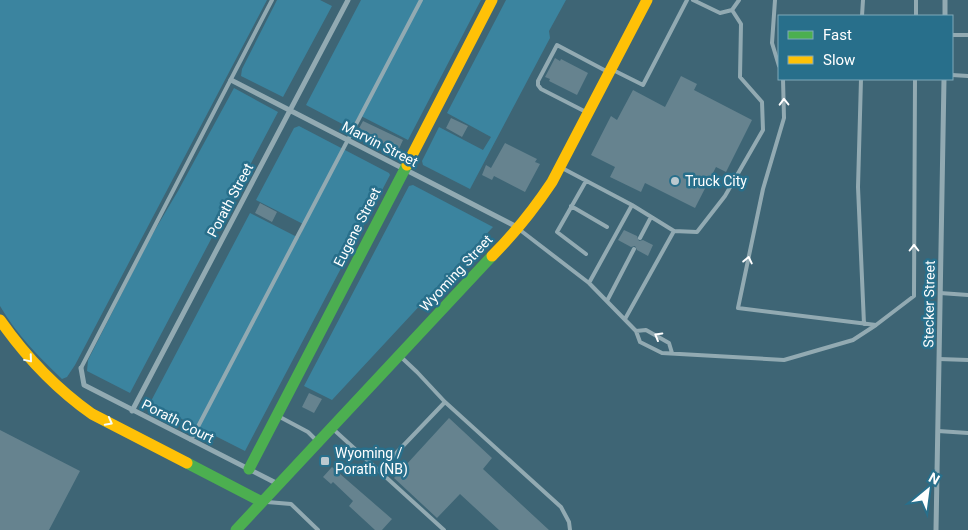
<svg xmlns="http://www.w3.org/2000/svg" width="968" height="530" font-family="Roboto,sans-serif">
	<style>
		.grass { fill: #3b849f }
		.building { fill: #66838f }
		.lines { fill: none; stroke-linecap: round; stroke-linejoin: round }
		.lane { stroke: #92aab2; stroke-width: 4 }
		.street { stroke: #92aab2; stroke-width: 5 }
		.fast { stroke: #4caf50; stroke-width: 11 }
		.slow { stroke: #ffc107; stroke-width: 11 }
		.oneway { stroke: #fff }
		.oneway2 { stroke: #f6fbf6 }
		.poi-dot { fill: #bbc9cf; stroke: #286f8b; stroke-width: 2 }
		.labels { text-anchor: middle; dominant-baseline: central; stroke-width: 5; stroke-linejoin: round; paint-order: stroke }
		.street-label { font-size: 14px; fill: #fff; stroke: #286f8b }
		.poi-label { font-size: 14px; fill: #fff; stroke: #286f8b; text-anchor: start }
	</style>
	<rect width="100%" height="100%" fill="#3e6575"/>
	<path class="grass" d="M0 0H267L75 365 67 377 62 379C38 356 17 335 0 306Z
		M277 0H320L332 6 283 97 241 76 242 69Z
		M361 0H481L408 140 359 115 352 128H350L306 105Z
		M506 0H566L549 31 550 38 470 189 423 165 422 161 439 127 483 150 491 137 447 113Z
		M234 88 278 112 130 393 87 371 88 360 149 240 178 191Z
		M299 126 389 173 390 175 245 451 150 403 250 213 299 238 305 225 256 200 294 128Z
		M413 185 493 227 492 228 332 400 304 386 409 186Z"/>
	<path class="building" d="M555 58 560 61 561 59 588 73 577 95 549 81 550 79 545 77Z
		M681 76 697 84 694 90 752 120 726 172 716 167 695 208 645 183 641 192 610 177 615 167 591 155 611 116 617 120 633 90 665 107Z
		M451 118 468 126 462 137 446 128Z
		M363 121 403 140 398 151 358 130Z
		M505 143 537 159 535 162 540 164 525 192 494 176 492 180 482 175 486 165 491 168Z
		M260 203 277 212 272 222 255 213Z
		M624 230 637 236 639 241 643 240 653 245 648 256 637 250 635 246 631 247 618 240Z
		M309 393 322 399 314 413 302 407Z
		M449 418 492 458 483 469 549 530H499L460 494 437 518 394 478Z
		M0 430 80 471 49 530H0Z
		M332 467 392 519 382 530H375L349 506 353 501 333 482 331 484 323 477Z"/>
	<g class="lines">
		<path class="lane" d="M693 0 720 13 732 10 739 0
			M775 0 772 43 779 66
			M862 16 863 0
			M916 16V0
			M952 35H968
			M613 70 643 85 687 0
			M952 75 968 76
			M783 79 784 118 763 189 738 308 876 325
			M861 79 858 187 864 324
			M586 112 541 89 538 85V81L557 45 608 72
			M562 168 632 205 589 283
			M632 205 674 231 697 232 725 196 763 130 762 102 740 77 741 24 732 10
			M571 206 607 227
			M520 230 589 283 636 331 640 342 662 353 784 360 853 340 876 325 914 296 915 79
			M640 238 651 217
			M586 254 557 232 586 181
			M940 293 968 295
			M607 301 634 249
			M625 319 674 231
			M636 331 646 330 669 343 672 353
			M401 357 417 372 445 402
			M939 359 968 360
			M81 368 272 0
			M278 416 308 432 316 440
			M333 429 444 530
			M938 431 968 433
			M191 440 421 0
			M379 471 445 402 561 507 569 522 570 530
			M267 502 291 504 318 530"/>
		<path class="street" d="M945 16V0
			M231 80 519 228
			M81 368 84 385 278 484
			M132 411 348 0
			M936 530 944 79"/>
		<path class="fast" d="M187 463 262 502
			M249 469 407 165
			M236 530 492 256"/>
		<path class="slow" d="M407 165 492 0
			M492 256C515 233 534 209 552 182L647 0
			M0 320C26 357 55 388 92 414L187 463"/>
	</g>
	<defs><path id="oneway-chevron" d="M-2-3.5L2.5 0L-2 3.5" fill="none" stroke-width="1.6" stroke-linecap="round" stroke-linejoin="round" transform="scale(1.25)"/></defs>
	<g class="oneway">
		<use href="#oneway-chevron" transform="translate(784 102) rotate(-91)"/>
		<use href="#oneway-chevron" transform="translate(914 248) rotate(-90)"/>
		<use href="#oneway-chevron" transform="translate(748 260) rotate(-78)"/>
		<use href="#oneway-chevron" transform="translate(658 336) rotate(-150)"/>
	</g>
	<g class="oneway2">
		<use href="#oneway-chevron" transform="translate(29 359) rotate(50)"/>
		<use href="#oneway-chevron" transform="translate(109 422) rotate(28)"/>
	</g>
	<g class="poi-dot">
		<circle cx="675" cy="181" r="5"/>
		<rect x="320" y="456" width="10" height="10" rx="2.5"/>
	</g>
	<g class="labels">
		<g class="street-label">
			<text transform="translate(380 144) rotate(27)">Marvin Street</text>
			<text transform="translate(230 200) rotate(-62)">Porath Street</text>
			<text transform="translate(357 227) rotate(-63)">Eugene Street</text>
			<text transform="translate(456 273) rotate(-47)">Wyoming Street</text>
			<text transform="translate(929 304) rotate(-89)">Stecker Street</text>
			<text transform="translate(178 421) rotate(27)">Porath Court</text>
		</g>
		<g class="poi-label">
			<text x="685" y="181">Truck City</text>
			<text x="335" y="453">Wyoming /<tspan x="335" dy="16">Porath (NB)</tspan></text>
		</g>
	</g>
	<rect x="778" y="15" width="175" height="65" fill="#286f8b" stroke="#7ea9b9"/>
	<rect x="788" y="31" width="25" height="8" fill="#4caf50" stroke="#7ea9b9"/>
	<text x="823" y="40" font-size="15" fill="#ffffff">Fast</text>
	<rect x="788" y="56" width="25" height="8" fill="#ffc107" stroke="#7ea9b9"/>
	<text x="823" y="65" font-size="15" fill="#ffffff">Slow</text>
	<g transform="translate(928 490) rotate(29)" stroke="#286f8b" stroke-width="4" paint-order="stroke">
	<path d="M0-4L9 19L0 12L-9 19Z" fill="#ffffff"/>
	<text y="-8" font-size="14" font-weight="bold" text-anchor="middle" fill="#ffffff">N</text>
	</g>
</svg>
